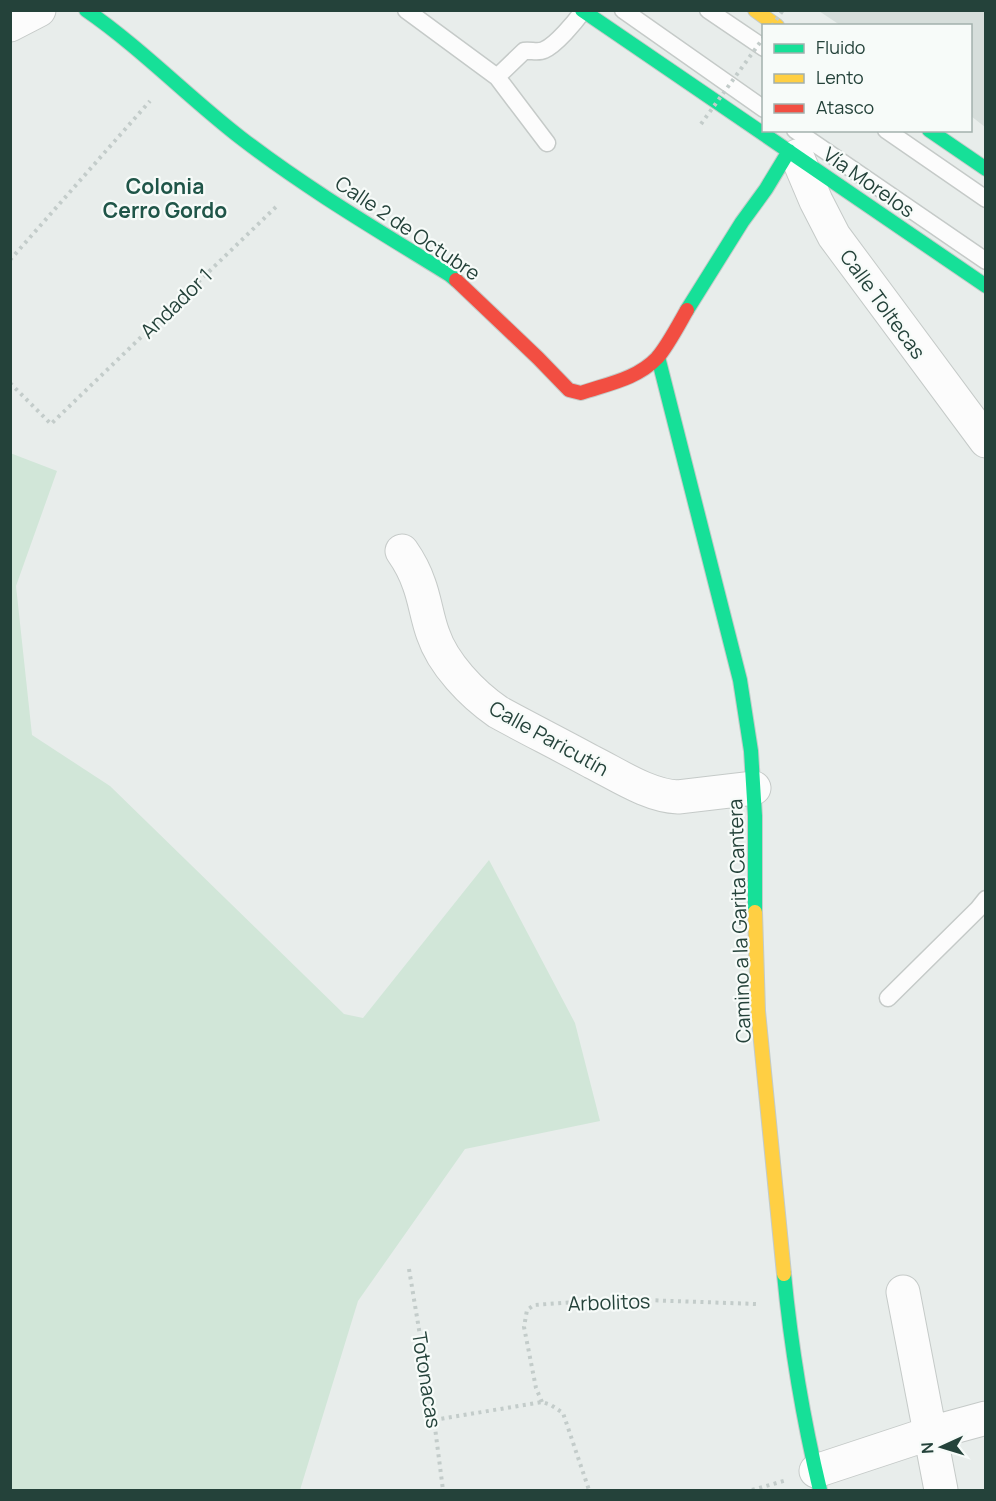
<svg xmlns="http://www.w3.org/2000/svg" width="996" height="1501" font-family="Manrope,sans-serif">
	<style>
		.built { fill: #d6dedb }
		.green { fill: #d1e6d8 }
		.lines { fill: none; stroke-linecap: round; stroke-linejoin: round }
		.lane-casing { stroke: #c5cac8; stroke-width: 19 }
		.street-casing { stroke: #c5cac8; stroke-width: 35 }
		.fast-casing { stroke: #c3cbc8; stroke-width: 16 }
		.slow-casing { stroke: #c3cbc8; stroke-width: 16 }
		.jam-casing { stroke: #c3cbc8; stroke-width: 16 }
		.path { stroke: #c3ccca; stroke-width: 4; stroke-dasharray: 3 4.5; stroke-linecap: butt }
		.lane { stroke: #fcfcfc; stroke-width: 16 }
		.street { stroke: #fcfcfc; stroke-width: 33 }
		.fast { stroke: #16e098; stroke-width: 14 }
		.slow { stroke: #ffcf43; stroke-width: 14 }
		.jam { stroke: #f24e42; stroke-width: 14 }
		.path-bridge { stroke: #c3ccca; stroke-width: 4; stroke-dasharray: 3 4.5; stroke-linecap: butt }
		.labels { text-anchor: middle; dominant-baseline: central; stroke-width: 4.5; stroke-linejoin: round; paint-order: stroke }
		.street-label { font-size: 20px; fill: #24423a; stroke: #f7fbf9 }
		.neighbourhood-label { font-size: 21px; font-weight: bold; fill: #1f5548; stroke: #f7fbf9 }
	</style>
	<rect width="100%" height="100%" fill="#e8edeb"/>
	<path class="built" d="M819 11H985V127L971 116 970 26 840 25Z"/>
	<path class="green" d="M10 453 57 471 16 586 32 735 110 786 344 1014 363 1018 489 860 575 1023 600 1121 465 1149 358 1301 300 1490H11Z"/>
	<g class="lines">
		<g class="lane-casing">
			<path id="lane" d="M406 10 497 77 547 143
				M623 10 764 109
				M708 10 764 48
				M497 77 524 51C531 50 538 53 544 50 556 45 575 22 583 11
				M795 130 986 261
				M886 130 986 199
				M888 998 978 909 986 899"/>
		</g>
		<g class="street-casing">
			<path id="street" d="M10 25 39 10
				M797 156 816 201 834 236 986 441
				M402 551C409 561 415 572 419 584 425 600 427 618 433 634 443 664 472 694 498 712 529 729 561 745 592 762 618 775 649 796 678 797L754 788
				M903 1292 941 1490
				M816 1471 931 1433 986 1418"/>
		</g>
		<g class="fast-casing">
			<path id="fast" d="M86 10C141 48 188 97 241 138 307 189 379 231 450 275L456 280
				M582 10 986 286
				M929 130 986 169
				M687 310 742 222 766 189 789 151
				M658 357 740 680 751 751 755 816V912
				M784 1274C791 1347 803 1419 820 1490"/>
		</g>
		<g class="slow-casing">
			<path id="slow" d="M755 10 777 26
				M755 912 758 1011 784 1274"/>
		</g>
		<g class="jam-casing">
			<path id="jam" d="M456 280 538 358 569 390 581 393C607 384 637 379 657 358 667 347 679 324 687 310"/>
		</g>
		<path class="path" d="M10 260 150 101
			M10 383 51 424 279 204
			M409 1269 434 1420 443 1490
			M542 1402 536 1388 524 1327 527 1310 534 1305 618 1299 756 1304
			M434 1420 542 1402 551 1405 563 1413 589 1490
			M752 1490 787 1480"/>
		<use href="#lane" class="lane"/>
		<use href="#street" class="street"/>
		<use href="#fast" class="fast"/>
		<use href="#slow" class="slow"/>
		<use href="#jam" class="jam"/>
		<path class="path-bridge" d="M772 26 783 10
			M701 124 764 37"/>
	</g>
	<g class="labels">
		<g class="street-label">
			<text transform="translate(869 182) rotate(35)">Vía Morelos</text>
			<text transform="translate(408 228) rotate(34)">Calle 2 de Octubre</text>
			<text transform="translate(176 303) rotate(-44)">Andador 1</text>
			<text transform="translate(883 304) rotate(54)">Calle Toltecas</text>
			<text transform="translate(549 738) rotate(29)">Calle Paricutín</text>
			<text transform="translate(739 921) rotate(-92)">Camino a la Garita Cantera</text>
			<text transform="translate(609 1302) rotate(-2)">Arbolitos</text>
			<text transform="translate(427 1380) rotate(81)">Totonacas</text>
		</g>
		<g class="neighbourhood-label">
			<text x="165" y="186">Colonia<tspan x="165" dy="24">Cerro Gordo</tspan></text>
		</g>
	</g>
	<rect width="996" height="1501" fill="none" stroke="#24423a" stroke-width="24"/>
	<rect x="762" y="24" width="210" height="108" fill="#f7fbf9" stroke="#a3b1ad" stroke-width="1.5"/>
	<rect x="774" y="44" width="30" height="9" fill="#16e098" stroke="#a3b1ad" stroke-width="1.5"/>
	<text x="816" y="54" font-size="18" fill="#24423a">Fluido</text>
	<rect x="774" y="74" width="30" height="9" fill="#ffcf43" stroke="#a3b1ad" stroke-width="1.5"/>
	<text x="816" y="84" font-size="18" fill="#24423a">Lento</text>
	<rect x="774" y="104" width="30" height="9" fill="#f24e42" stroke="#a3b1ad" stroke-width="1.5"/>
	<text x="816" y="114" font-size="18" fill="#24423a">Atasco</text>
	<g transform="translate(942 1447) rotate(266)" stroke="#f7fbf9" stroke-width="4.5" paint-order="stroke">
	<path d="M0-4.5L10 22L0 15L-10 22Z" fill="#24423a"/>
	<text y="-9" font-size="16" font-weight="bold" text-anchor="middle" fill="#24423a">N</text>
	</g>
</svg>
